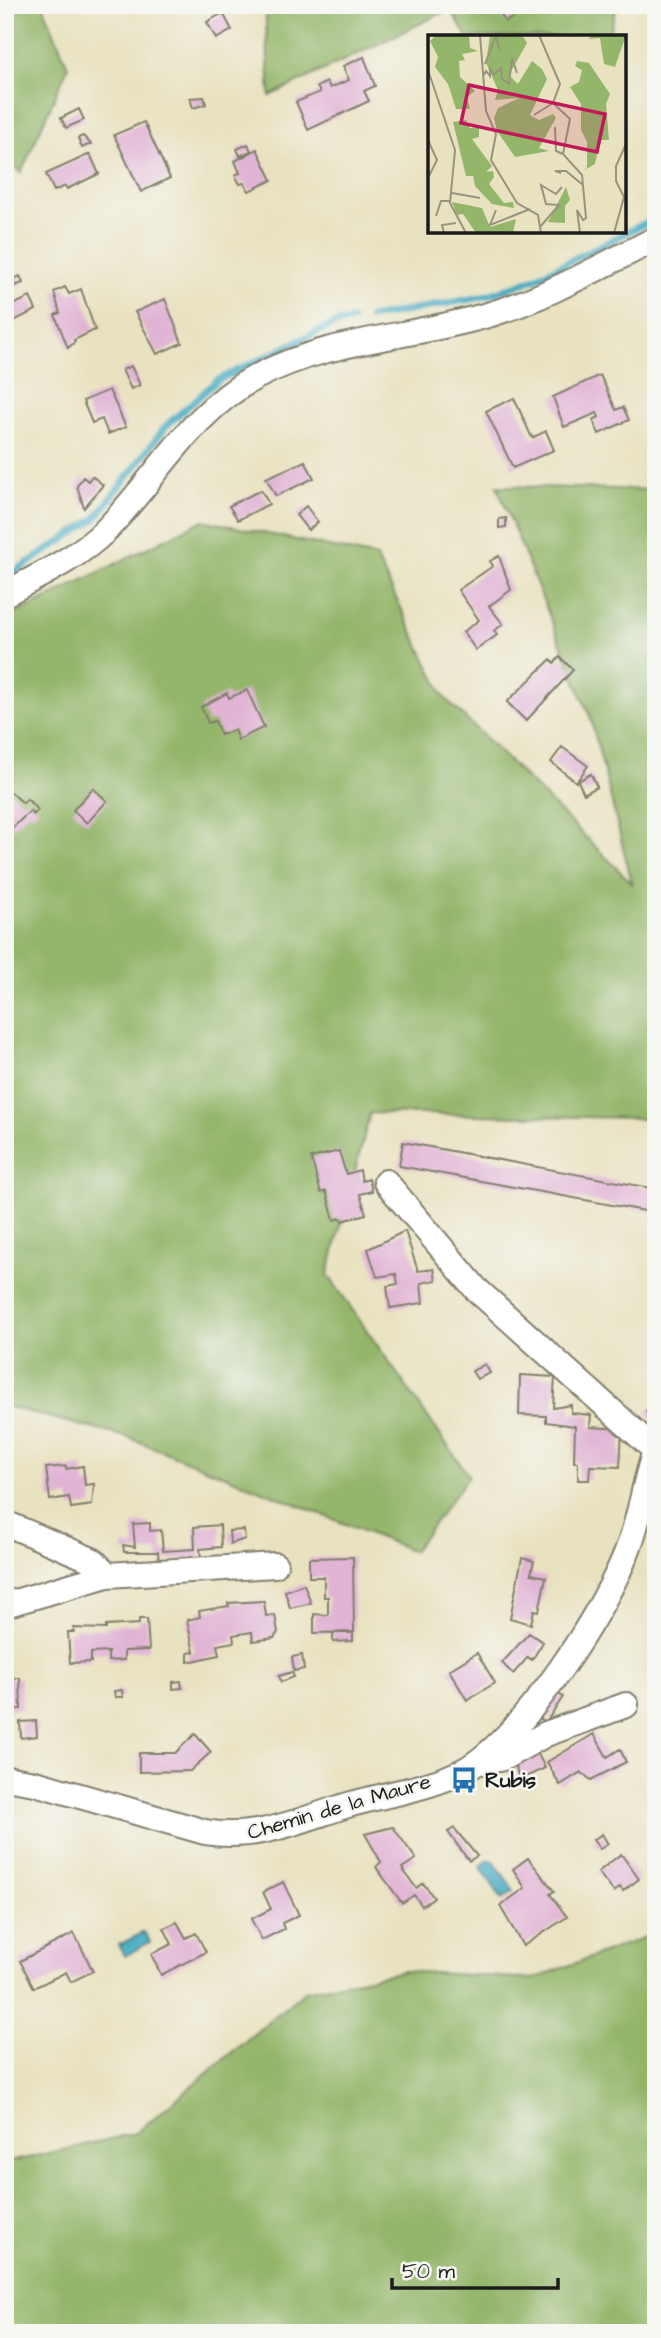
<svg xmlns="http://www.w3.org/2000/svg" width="661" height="2338" font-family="'Architects Daughter',sans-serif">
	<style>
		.forest { fill: #94b66a; stroke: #586943; stroke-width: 2 }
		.water { fill: #40a8c1; stroke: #2e626e; stroke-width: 2 }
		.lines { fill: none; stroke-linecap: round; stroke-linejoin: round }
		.stream { stroke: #40a8c1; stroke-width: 7 }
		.building { fill: #e1b4d5 }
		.street-casing { stroke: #827f6e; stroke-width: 28 }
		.street { stroke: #fff; stroke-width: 24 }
		.labels { text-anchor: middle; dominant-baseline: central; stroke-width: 5; stroke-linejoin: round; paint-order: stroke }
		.poi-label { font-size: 21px; font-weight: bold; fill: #1c1c1c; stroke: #f6f6f2; text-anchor: start }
		.street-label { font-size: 21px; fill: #1c1c1c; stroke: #f6f6f2 }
		.inset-road { fill: none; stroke: #97937e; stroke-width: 2 }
		.view { fill: #c2185b; fill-opacity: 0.15; stroke: #c2185b; stroke-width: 3.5 }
		.inset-edge { fill: none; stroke: #1c1c1c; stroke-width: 3.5 }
	</style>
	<rect width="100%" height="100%" fill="#f6f6f2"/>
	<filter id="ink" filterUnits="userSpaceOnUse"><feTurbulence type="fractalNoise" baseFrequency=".0143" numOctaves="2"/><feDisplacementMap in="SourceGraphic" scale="14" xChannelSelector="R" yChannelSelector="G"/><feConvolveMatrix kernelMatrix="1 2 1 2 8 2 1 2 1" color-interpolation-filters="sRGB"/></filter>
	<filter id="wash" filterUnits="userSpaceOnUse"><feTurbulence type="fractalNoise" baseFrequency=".00686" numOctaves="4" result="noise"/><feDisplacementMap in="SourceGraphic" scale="28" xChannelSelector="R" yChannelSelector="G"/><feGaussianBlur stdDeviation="1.57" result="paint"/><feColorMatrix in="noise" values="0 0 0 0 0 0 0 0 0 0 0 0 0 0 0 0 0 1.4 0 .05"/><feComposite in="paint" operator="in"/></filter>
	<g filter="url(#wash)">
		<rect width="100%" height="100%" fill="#e9e2c0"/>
		<path class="forest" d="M5 5H43L68 67 21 173 5 158Z
			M265 5H617L608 37H467L450 9 270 96Z
			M497 486 656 490V1124L637 1118 370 1113 328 1275 469 1476 413 1551 130 1438 5 1406V619L203 520 376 557 444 697 632 883 591 719Z
			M656 1933V2333H5V2163L136 2133 305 1991 403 1971 533 1979Z"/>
		<path class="water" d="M489 1860 494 1861 514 1891 502 1899 480 1866Z
			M144 1932 150 1942 125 1956 119 1945Z"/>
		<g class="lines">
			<path class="stream" d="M370 318 482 297 532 280 656 218
				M5 578 95 519 167 425 218 380 332 325 352 320"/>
		</g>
		<g id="blocks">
			<path class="building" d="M510 5H538L505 22 499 11Z
				M223 13 232 30 216 39 207 22Z
				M364 57 375 86 364 91 369 101 308 130 296 102 320 92 317 87 327 82 330 88 349 80 343 66Z
				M204 97 206 104 193 108 190 98Z
				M79 109 84 120 66 128 61 118Z
				M144 122 170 178 141 192 114 135Z
				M83 136 91 144 82 148 78 138Z
				M248 144 251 151 240 156 237 149Z
				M257 149 272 180 249 191 244 183 240 184 235 175 240 173 235 161Z
				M90 154 99 174 67 189 65 186 54 191 46 174Z
				M20 276 23 283 10 288 8 282Z
				M65 287 69 294 81 289 95 330 74 340 75 342 68 348 55 315 60 313 54 292Z
				M30 297 36 310 14 321 8 307Z
				M165 299 182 343 157 354 135 312Z
				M131 366 140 385 131 389 122 370Z
				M600 375 616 410 623 407 629 420 599 434 593 420 599 417 597 413 564 427 553 397Z
				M109 390 126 427 108 434 102 419 92 423 83 401Z
				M514 398 532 438 546 431 554 450 513 468 486 411Z
				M305 461 314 478 276 496 266 478Z
				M92 476 103 485 84 508 77 486 83 477 88 481Z
				M261 490 269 504 238 520 229 506Z
				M306 506 318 522 308 530 296 515Z
				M506 518V527L499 528V519Z
				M499 556 511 590 489 606 503 624 494 631 497 635 476 650 463 632 479 620 458 590 493 566 490 561Z
				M560 657 573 670 526 721 507 702 551 659 554 663Z
				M247 690 264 727 238 740 234 730 221 735 215 721 208 723 201 707 227 693 229 698Z
				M562 747 588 766 576 782 551 762Z
				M591 774 597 787 584 794 578 781Z
				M93 788 107 801 87 823 73 810Z
				M11 792 23 803 27 799 38 810 33 815 30 811 8 832 5 829V797Z
				M403 1142 656 1189V1213L399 1166Z
				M339 1151 346 1174 360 1170 362 1181 369 1179 372 1191 360 1194 366 1214 342 1221 341 1218 334 1220 326 1191 321 1193 311 1158Z
				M405 1231 418 1271 434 1269 436 1280 421 1283 423 1303 390 1308 387 1286 398 1284 396 1274 377 1277 368 1249Z
				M485 1364 490 1373 477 1379 472 1371Z
				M520 1375 555 1377 553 1408 571 1405V1413L591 1415 590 1427 622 1429 620 1467 590 1466 589 1480H578V1462H574L575 1426 546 1422V1416L519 1415Z
				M656 1406V1416L650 1419 646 1411Z
				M66 1466V1469L83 1466 85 1485 94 1484 92 1505 71 1508 69 1497 50 1500 46 1468Z
				M150 1523V1531L161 1530 163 1551 195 1549 194 1527 220 1525 221 1547 200 1549 201 1558 159 1561 158 1552H124L123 1545 135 1547 133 1524Z
				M244 1530 245 1539 230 1544 229 1531Z
				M353 1557 354 1632 314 1633V1614L328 1615V1597H324V1577H309V1558Z
				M522 1558 534 1561 531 1574 546 1577 539 1611 534 1610 531 1624 510 1618Z
				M304 1584 311 1603 290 1608 285 1591Z
				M264 1601 266 1616 275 1615 278 1632 274 1638 253 1641 252 1632 233 1635 234 1642 217 1645 219 1655 188 1662V1653L194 1652 187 1620 200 1617 199 1611 229 1606 228 1603Z
				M139 1619H147L149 1650 124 1651V1660L108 1661V1652L91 1653V1662L70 1663 68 1632H74V1628L106 1629V1626L139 1624Z
				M333 1633H353V1641L333 1642Z
				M529 1633 543 1642 532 1660 528 1657 513 1674 502 1663Z
				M477 1653 495 1683 467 1700 449 1670Z
				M302 1655 304 1669 294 1671 292 1657Z
				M292 1672 294 1677 281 1682 279 1676Z
				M9 1674V1678H20L21 1709 5 1710V1675Z
				M181 1681 182 1688 173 1689V1682Z
				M122 1690 123 1697H115L114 1691Z
				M554 1691 563 1697 546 1722 538 1717Z
				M36 1721 37 1736 21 1738 20 1722Z
				M195 1734 211 1752 190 1771 139 1772V1753H175Z
				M594 1734 607 1757 620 1749 626 1762 591 1780 581 1772 560 1785 547 1762Z
				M535 1748 545 1768 519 1780 514 1758Z
				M393 1827 416 1859 402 1868 416 1888 423 1883 434 1898 422 1906 414 1895 402 1903 376 1867 381 1862 365 1834Z
				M454 1828 477 1856 469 1861 448 1832Z
				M602 1834 608 1844 600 1849 593 1840Z
				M621 1854 639 1879 623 1891 620 1887 614 1892 598 1872Z
				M528 1858 554 1891 550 1894 567 1917 523 1946 500 1906 525 1888 513 1869Z
				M283 1882 299 1915 282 1923 284 1929 262 1940 251 1919 271 1909 263 1892Z
				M177 1922 186 1938 196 1933 206 1952 161 1975 151 1954 172 1944 164 1928Z
				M74 1933 93 1971 71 1982 66 1972 34 1988 20 1961Z"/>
		</g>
	</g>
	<g filter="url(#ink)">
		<use href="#blocks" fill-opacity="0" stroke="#827f6e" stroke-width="2"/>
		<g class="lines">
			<g class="street-casing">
				<path id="street" d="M5 594C38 576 77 558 104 532 156 480 189 413 256 377 330 338 413 338 491 314 548 297 602 265 656 239
					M386 1182 476 1289 655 1450
					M5 1523 94 1561 107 1575
					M5 1605 107 1575 275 1565
					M484 1762 503 1758 546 1734 626 1705
					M5 1778 35 1783 205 1832C256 1841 300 1820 348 1805 386 1794 431 1788 465 1770 523 1738 607 1608 629 1546 641 1515 644 1481 656 1449"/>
			</g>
			<use href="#street" class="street"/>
		</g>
	</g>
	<defs>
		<g id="bus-bare" transform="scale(2.1)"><path d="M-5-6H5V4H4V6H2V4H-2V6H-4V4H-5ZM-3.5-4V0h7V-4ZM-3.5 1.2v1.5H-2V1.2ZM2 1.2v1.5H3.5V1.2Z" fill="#1f6fb2" stroke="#f6f6f2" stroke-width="2.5" paint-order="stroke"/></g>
	</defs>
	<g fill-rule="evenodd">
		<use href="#bus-bare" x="464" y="1780"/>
	</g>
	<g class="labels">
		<g class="poi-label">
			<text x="485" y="1780">Rubis</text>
		</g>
		<g class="street-label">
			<text transform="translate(339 1807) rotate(-16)">Chemin de la Maure</text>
		</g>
	</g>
	<g transform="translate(428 35)">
		<rect width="198" height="198" fill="#e9e2c0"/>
		<path d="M8 0H41L42 13 50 16 34 19 37 25 31 26 32 42 47 56 39 62 42 74H28L20 49 7 32 10 22 2 6ZM62 0H94L99 8 81 40 90 49 104 26 114 34 119 44 102 80 111 85 125 79 128 83 111 113 121 116 87 122 69 96 66 83 70 73 91 63 67 65 70 55 58 28ZM163 0H198L187 32 176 29 172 3 161 4ZM149 26 161 28 182 59 178 69 181 105H172L167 129 155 136 159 133V107L153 95V69L142 52 151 47 154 35 147 31ZM38 85 42 93 51 92V102L44 104 64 131 58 137 65 136 66 142 61 149 76 168 85 167 86 173 64 169 47 151 45 141H38L25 87ZM138 152 142 165 137 171V188L120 187ZM24 167 54 173 62 192 88 184 85 198H48L35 179 29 180Z" fill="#94b66a"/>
		<path class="inset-road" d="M52 0 58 76 68 99 63 125 89 168 110 180 113 198M111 0 132 49 125 68 142 84 135 119 154 140 158 183 155 185 149 175 152 198M57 29 68 1 72 16M0 35 27 115 22 168 38 198M56 40 58 36 62 41V34L66 40 73 33 74 44 81 49 84 23 89 38M106 80 125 68M127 92 128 116 135 119M0 105 9 125 0 143M133 138 127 136H138L155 150M24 158 52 163M68 175 62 190 102 174M8 181 13 166H22M112 192 131 170 118 169 113 150 128 159 134 152M16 198 14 190 28 188M186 198 196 162 188 146V131L198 109"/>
		<path class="view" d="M41 50 177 79 169 117 33 88Z"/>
		<rect width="198" height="198" class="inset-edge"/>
	</g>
	<rect width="661" height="2338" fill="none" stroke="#f6f6f2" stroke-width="28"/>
	<path d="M392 2278v10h166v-10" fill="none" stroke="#1c1c1c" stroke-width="3.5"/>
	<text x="402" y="2278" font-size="21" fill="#1c1c1c" stroke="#f6f6f2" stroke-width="5" paint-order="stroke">50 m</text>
</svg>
